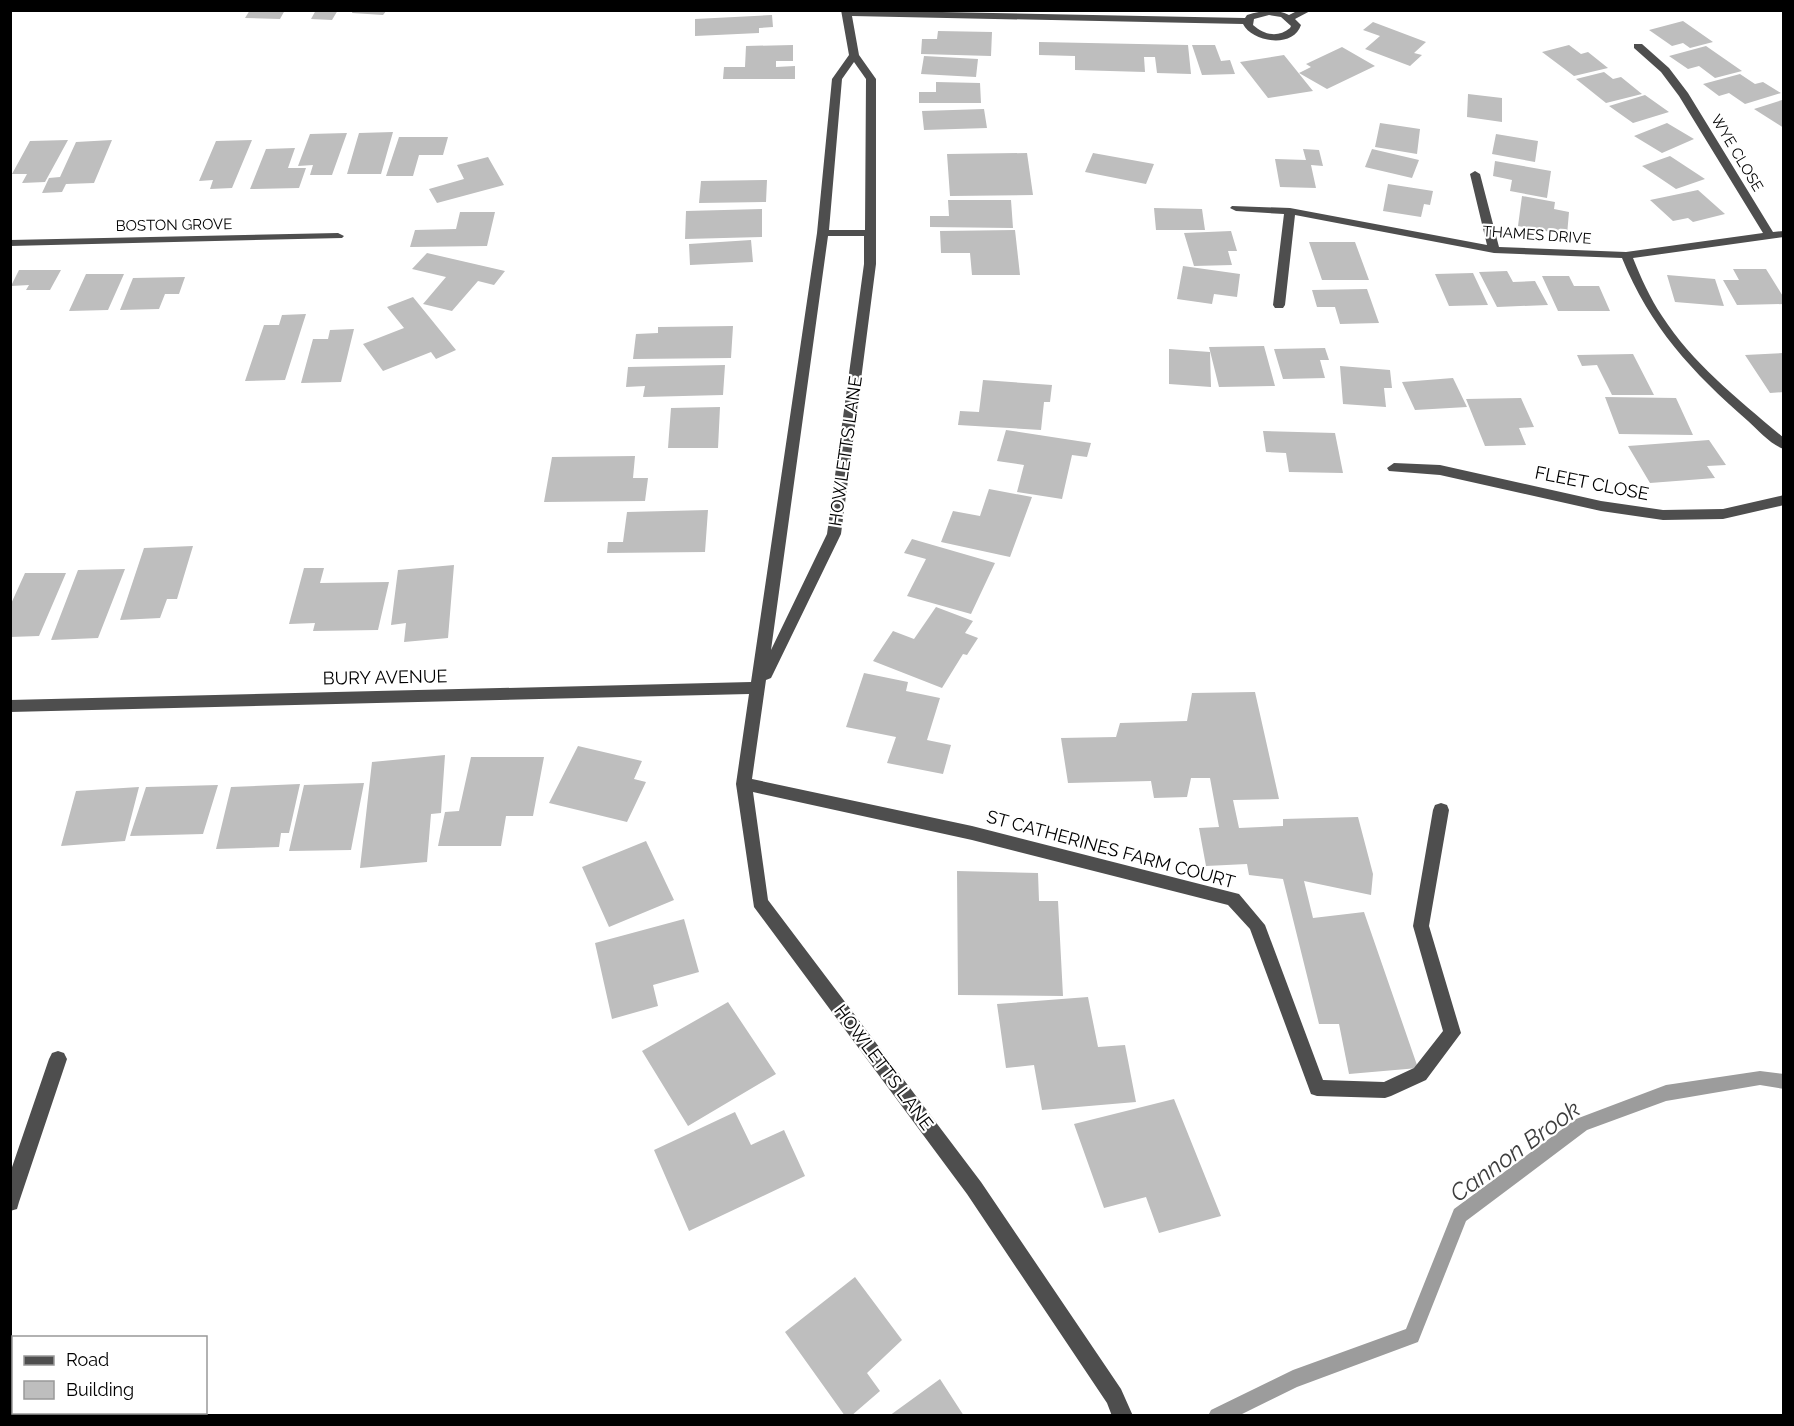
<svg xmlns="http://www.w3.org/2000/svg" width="1794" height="1426" font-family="Raleway,sans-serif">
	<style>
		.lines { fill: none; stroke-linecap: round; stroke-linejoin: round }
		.stream { fill: #9c9c9c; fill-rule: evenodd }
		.building { fill: #bebebe }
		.minor { fill: #4e4e4e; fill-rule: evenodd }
		.labels { text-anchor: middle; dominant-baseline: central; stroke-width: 4.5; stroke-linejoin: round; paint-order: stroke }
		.far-street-label { font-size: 15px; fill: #000; stroke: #fff }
		.street-label { font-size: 18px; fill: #000; stroke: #fff }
		.near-water-label { font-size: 24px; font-style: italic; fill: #3d3d3d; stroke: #fff }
	</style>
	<rect width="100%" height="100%" fill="#fff"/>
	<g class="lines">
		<path class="stream" d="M1760 1071 1784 1074V1089L1760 1085 1666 1101 1587 1130 1466 1221 1418 1342 1297 1387 1238 1416H1208L1211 1410 1293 1370 1406 1329 1454 1209 1576 1119 1666 1085Z"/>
	</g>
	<path class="building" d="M250 10H285L280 19 245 18Z
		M316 10H338L332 20 311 19Z
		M353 10H387L383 15 352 13Z
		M772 15 773 27 759 28V33L695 36V19Z
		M1683 21 1713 42 1690 48 1683 43 1672 46 1649 30Z
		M1373 22 1426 42 1414 53 1422 55 1410 66 1365 49 1380 36 1363 30Z
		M938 31 992 32 991 56 921 54 922 39H937Z
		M1039 42 1188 45 1191 74 1157 73 1155 57H1144L1145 72 1075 70V56L1039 55Z
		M793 45V61H776V67L795 66V79H723L724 67H745L746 46Z
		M1192 45H1215L1221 61 1230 60 1235 74 1202 75Z
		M1569 45 1581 54 1588 52 1608 68 1574 76 1542 52Z
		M1706 46 1742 71 1715 78 1699 66 1688 69 1669 56Z
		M1342 47 1375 66 1327 89 1299 73 1311 67 1306 64Z
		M1284 55 1313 91 1268 98 1240 62Z
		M924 56 978 59 976 77 921 74Z
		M1604 72 1613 79 1621 77 1642 94 1606 103 1576 79Z
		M1740 74 1755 84 1763 82 1781 93 1745 104 1729 93 1719 96 1703 84Z
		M936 82 980 83 981 103H919V92H936Z
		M1468 94 1502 98V122L1467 117Z
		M1645 95 1669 112 1633 123 1609 106Z
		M1782 100 1784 128 1754 109Z
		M984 109 987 128 924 130 922 111Z
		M1380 123 1420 129 1417 154 1375 147Z
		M1667 123 1694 139 1662 153 1634 136Z
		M393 132 381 174H347L359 133Z
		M347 133 332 175H310L313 165 298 166 310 134Z
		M1496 134 1538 141 1535 162 1492 154Z
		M399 137H448L443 155H419L413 176H386Z
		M68 140 45 182 22 183 27 174H12L30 141Z
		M112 140 94 183 66 184 62 192 42 193 49 178 60 177 76 142Z
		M252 140 232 188 210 189 213 180 199 181 216 141Z
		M295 148 288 168H306L299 188 250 189 266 149Z
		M1303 149 1319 150 1323 166 1311 165 1316 188 1280 187 1275 159 1306 160Z
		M1372 149 1419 160 1412 178 1365 167Z
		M1027 153 1033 195 950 196 947 154Z
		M1093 153 1154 164 1146 184 1085 172Z
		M1670 156 1705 179 1676 189 1642 166Z
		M488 157 504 185 437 203 429 189 464 179 457 165Z
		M1495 161 1551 171 1547 198 1510 191 1512 180 1493 176Z
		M767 180 766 202 699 203 701 181Z
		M1388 184 1433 191 1430 205 1424 204 1421 217 1383 211Z
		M1698 190 1725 214 1693 222 1688 218 1673 221 1650 200Z
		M1522 196 1555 202 1554 209 1569 212 1567 235 1518 226Z
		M948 200H1011L1013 228 930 227V216H949Z
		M1154 208 1202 209 1205 230H1156Z
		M762 209V237L685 239 686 211Z
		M460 212H495L487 246 410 247 415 230 456 229Z
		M1015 230 1020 275H972L970 253H941L940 231Z
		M1231 231 1237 251H1228L1232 265 1194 266 1184 233Z
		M751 240 753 262 690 265 689 244Z
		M1309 242H1355L1369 280H1322Z
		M427 253 505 271 494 285 478 281 452 311 423 304 446 277 412 269Z
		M1183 266 1240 274 1237 297 1214 294 1212 304 1177 299Z
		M1733 269H1766L1784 298V304L1737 305 1723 280H1739Z
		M19 270H61L50 290H26L29 285 11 286Z
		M1507 271 1513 282 1535 281 1548 305 1497 307 1479 272Z
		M1473 273 1488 305 1449 306 1435 274Z
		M86 274H124L108 310 69 311Z
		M1667 275 1715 279 1724 306 1675 302Z
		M1542 276H1569L1574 286H1599L1610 311H1558Z
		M185 277 179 294H165L159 309 120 310 133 278Z
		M1367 289 1379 323 1340 324 1335 307H1317L1312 290Z
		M413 297 456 350 436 359 431 352 383 371 363 344 404 328 387 307Z
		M306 314 285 380 245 381 264 325H279L282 315Z
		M733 326 731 358 633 359 636 334 658 333V327Z
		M354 329 341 382 301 383 313 339H328L330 330Z
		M1264 346 1275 386 1219 387 1209 347Z
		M1325 348 1329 360H1320L1325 378 1283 379 1274 349Z
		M1169 349 1210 352 1211 387 1169 384Z
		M1784 353V392L1770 393 1745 355Z
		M1633 354 1654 395H1612L1597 365 1582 366 1577 355Z
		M725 365 723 395 643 397 645 386 626 387 628 367Z
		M1340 366 1390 370 1392 388H1384L1386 407 1343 404Z
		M1453 378 1467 407 1415 410 1402 382Z
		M983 380 1052 385 1050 402H1044L1041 430 958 425 960 411 979 412Z
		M1605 397 1676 398 1693 435 1619 434Z
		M1521 398 1534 427 1519 428 1526 445 1485 446 1466 399Z
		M720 407 718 448H668L671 408Z
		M1006 430 1091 443 1087 457 1072 455 1062 499 1017 492 1024 465 997 461Z
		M1263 431 1335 433 1343 473 1289 472 1286 453 1266 452Z
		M1709 440 1726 465 1707 466 1715 478 1650 483 1628 446Z
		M635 456 633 478H648L645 501 544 502 552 457Z
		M989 489 1032 497 1010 557 941 542 953 511 980 516Z
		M708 510 705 552 607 553 608 542H623L627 512Z
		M912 539 995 563 971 614 907 596 926 559 904 553Z
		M193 546 177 599H167L160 618 120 620 144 548Z
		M454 565 448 638 404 642 406 623 391 625 398 570Z
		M304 568H324L320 583 389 582 378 630 313 631 315 623 289 624Z
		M125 569 98 638 51 640 78 570Z
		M25 573H66L39 636 10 637V606Z
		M936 607 973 621 965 633 978 638 967 655 963 654 942 688 873 661 893 631 914 639Z
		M864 673 908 682 906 691 940 698 927 740 951 745 943 774 887 763 896 737 846 727Z
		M1255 692 1279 799 1233 800 1239 828 1283 826V819L1358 817 1373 874 1371 895 1304 881 1313 918 1364 912 1418 1068 1349 1074 1339 1024H1319L1283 879 1249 875 1247 864 1206 866 1199 828 1219 827 1210 778H1191L1187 797 1154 798 1151 781 1068 783 1061 738 1116 737 1120 723 1187 721 1192 693Z
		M578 746 642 761 634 779 646 782 627 822 549 803Z
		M445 755 441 813 431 814 427 862 360 868 372 762Z
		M471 757H544L533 816H506L501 846H438L445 812 459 811Z
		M364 783 351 850 289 851 304 785Z
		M300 784 289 833H281L279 847 216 849 231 787Z
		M218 785 203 834 130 836 146 787Z
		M139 787 125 841 61 846 76 791Z
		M646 841 674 900 609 927 582 867Z
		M957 871 1038 873 1039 901H1058L1063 996 958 995Z
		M684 919 699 972 653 985 658 1006 612 1019 595 943Z
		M1088 997 1098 1047 1125 1045 1136 1102 1042 1110 1034 1065 1006 1068 997 1004Z
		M728 1002 776 1074 688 1126 642 1051Z
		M1174 1099 1221 1216 1159 1233 1146 1197 1104 1208 1074 1124Z
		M735 1112 751 1145 784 1130 805 1176 689 1231 654 1150Z
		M855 1277 902 1340 867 1373 880 1391 851 1416H845L785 1332Z
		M940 1379 964 1416H889Z"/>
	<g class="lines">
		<path class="minor" d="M841 10 1245 18 1247 15C1261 11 1275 8 1289 15L1299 10H1312L1295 19 1301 25C1293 49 1252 42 1243 24L852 16 859 55 876 79V264L841 534 773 674 771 678 766 680 752 779 972 826 1239 894 1265 925 1323 1080 1384 1082 1414 1068 1443 1031 1413 926 1433 810 1435 805 1441 803 1447 805 1449 810 1429 926 1461 1033 1426 1080 1391 1096 1385 1098 1317 1096 1311 1094 1250 929 1228 905 972 840 753 792 768 900 981 1182 1121 1389 1133 1416H1112L1107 1403 967 1194 754 907 736 784 749 694 10 712V700L751 682 817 233 832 79 849 55ZM1269 15 1281 17 1291 26 1290 28C1278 38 1264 35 1253 25L1254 19ZM854 62 866 79 865 230H829L842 79ZM828 236H864V264L827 534 771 650Z
			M1634 44H1642L1669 68 1688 93 1773 232 1784 231V237L1633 258C1641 278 1650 298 1662 316 1693 364 1740 401 1784 438V449C1771 445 1758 430 1748 421 1692 372 1650 327 1622 258L1494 253 1295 215 1285 305 1283 308H1275L1273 305 1284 214 1236 211 1230 208 1232 206 1290 208 1487 245 1470 174 1475 171 1480 174 1499 247 1626 252 1763 233 1679 96 1661 72 1634 48Z
			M338 233 344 236 342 238 10 246V240Z
			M1394 463 1440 465 1601 501 1663 510 1723 509 1784 495V505L1723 519 1663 520 1601 511 1440 475 1389 471 1387 468Z
			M58 1051 64 1053 67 1059 19 1202 17 1209 10 1211V1173L49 1059 52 1053Z"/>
	</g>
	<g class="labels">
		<g class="far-street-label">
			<text transform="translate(1737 153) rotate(59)">WYE CLOSE</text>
			<text transform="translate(174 225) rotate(-1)">BOSTON GROVE</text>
			<text transform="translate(1537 235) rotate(4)">THAMES DRIVE</text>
		</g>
		<g class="street-label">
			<text transform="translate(845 451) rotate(-82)">HOWLETTS LANE</text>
			<text transform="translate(1592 483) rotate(11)">FLEET CLOSE</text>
			<text transform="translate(385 677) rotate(-1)">BURY AVENUE</text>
			<text transform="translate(1111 849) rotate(15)">ST CATHERINES FARM COURT</text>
			<text transform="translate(884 1067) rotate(53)">HOWLETTS LANE</text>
		</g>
		<g class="near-water-label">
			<text transform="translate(1515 1151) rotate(-36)">Cannon Brook</text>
		</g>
	</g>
	<rect width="1794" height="1426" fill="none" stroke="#000000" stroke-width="24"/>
	<rect x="12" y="1336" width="195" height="78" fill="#ffffff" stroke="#999999" stroke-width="1.5"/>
	<rect x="24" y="1356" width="30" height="9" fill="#4e4e4e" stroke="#999999" stroke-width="1.5"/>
	<text x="66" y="1366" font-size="18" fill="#000000">Road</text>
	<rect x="24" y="1381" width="30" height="18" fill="#bebebe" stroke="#999999" stroke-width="1.5"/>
	<text x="66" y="1396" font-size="18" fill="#000000">Building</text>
</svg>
